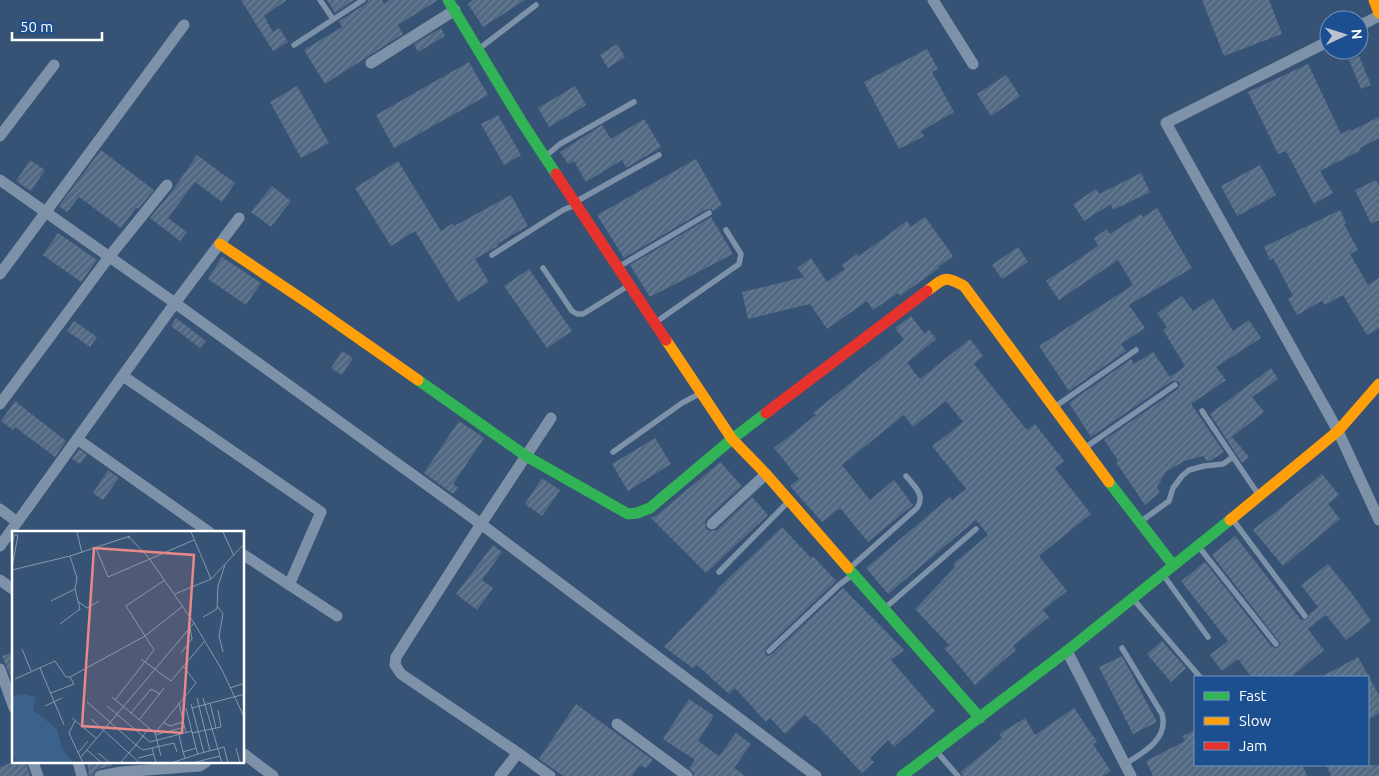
<svg xmlns="http://www.w3.org/2000/svg" width="1379" height="776" font-family="Ubuntu,sans-serif">
	<style>
		.building { fill: url(#building-hatch) }
		.lines { fill: none; stroke-linecap: round; stroke-linejoin: round }
		.lane { stroke: #7d92a8; stroke-width: 5.5 }
		.street { stroke: #7d92a8; stroke-width: 11 }
		.fast { stroke: #30b455; stroke-width: 11 }
		.slow { stroke: #ff9f0a; stroke-width: 11 }
		.jam { stroke: #e5322d; stroke-width: 11 }
		.inset-road { fill: none; stroke: #8697ac; stroke-width: 1 }
		.view { fill: #e88989; fill-opacity: 0.15; stroke: #e88989; stroke-width: 2.5 }
		.inset-edge { fill: none; stroke: #fff; stroke-width: 2.5 }
	</style>
	<defs>
		<pattern id="building-hatch" width="6" height="6" patternUnits="userSpaceOnUse" patternTransform="scale(1.25)"><rect width="6" height="6" fill="#526984"/><path d="M-1 1l2-2M0 6l6-6M5 7l2-2" fill="none" stroke="#6c8096"/></pattern>
	</defs>
	<rect width="100%" height="100%" fill="#365274"/>
	<path class="building" d="M241 0H287L264 16 273 32 279 28 288 42 273 51Z
		M327 0H354L335 13Z
		M368 0H382L384 4 390 0H438L398 25 403 34 325 84 304 50 342 27 339 21 366 4Z
		M473 0H525L483 27 468 4Z
		M1202 0H1269L1282 34 1224 56Z
		M441 28 445 36 418 52 414 44Z
		M617 44 625 57 608 68 600 55Z
		M927 49 938 69 932 72 954 112 921 131 924 136 899 149 864 82Z
		M1359 56 1371 85 1361 89 1349 60Z
		M469 62 488 95 394 148 376 115Z
		M1308 64 1341 134 1350 129 1351 131 1379 117V138L1360 148 1361 150 1320 171 1333 193 1314 204 1286 151 1278 154 1248 92Z
		M1006 75 1020 96 991 116 977 94Z
		M297 86 329 143 301 158 270 102Z
		M575 86 586 105 549 127 538 108Z
		M498 115 521 155 504 165 481 124Z
		M644 119 661 147 626 168 622 160 586 182 574 161 568 164 560 152 602 125 611 139Z
		M101 150 154 190 138 209 136 208 121 228 79 197 67 212 59 206Z
		M197 155 235 183 222 202 195 182 168 218 187 232 180 241 150 218 173 190Z
		M696 159 722 205 713 211 711 209H707L624 258 597 215Z
		M30 160 45 170 31 191 16 181Z
		M398 161 441 231 453 223 454 226 511 195 528 226 497 244 498 246 475 259 489 282 458 302 415 231 391 246 355 188Z
		M1260 165 1276 195 1237 216 1221 186Z
		M1141 173 1150 192 1113 210 1111 204 1084 221 1073 204 1096 189 1099 194Z
		M1376 180 1379 186V220L1371 224 1355 190Z
		M272 186 291 201 271 227 251 212Z
		M1157 208 1192 268 1129 305 1145 328 1121 344 1126 351 1069 391 1039 346 1133 285 1118 260 1059 300 1046 281 1098 246 1094 238 1107 229 1110 234 1141 214 1143 217Z
		M1340 210 1346 223 1344 224 1358 250 1350 254 1368 285 1379 278V328L1367 335 1343 295 1325 305 1322 301 1297 315 1288 299 1293 296 1273 258 1270 260 1264 247Z
		M711 217 733 254 650 297 630 265Z
		M925 217 953 256 938 267 939 268 900 296 898 293 873 310 867 301 827 329 810 304 748 319 742 292 804 277 797 268 811 258 827 282 845 269 842 265 857 254 859 256 907 221 911 227Z
		M58 233 97 260 81 282 43 255Z
		M1018 247 1028 262 1002 279 992 265Z
		M222 257 261 283 246 305 208 279Z
		M529 269 572 331 547 348 504 286Z
		M1182 296 1193 311 1213 298 1233 331 1249 320 1261 338 1216 367 1226 380 1191 404 1224 452 1210 461H1207L1203 456 1184 461 1166 472 1157 487 1160 492 1145 505 1116 462 1118 460 1104 440 1178 389 1180 385 1179 382 1172 381 1091 437 1069 403 1131 359 1134 364 1153 352 1170 377 1185 366 1163 330 1167 327 1157 313Z
		M911 316 925 334 929 330 936 339 907 363 920 379 970 339 983 356 974 364 1027 430 1035 424 1064 461 1055 468 1091 514 1039 556 1067 591 1043 610 1049 617 1013 646 1016 650 975 685 944 648 949 645 915 609 955 567 953 564 988 535 976 520 888 594 866 568 950 497 952 500 966 489 932 446 963 422 946 401 913 427 904 415 842 465 870 500 894 480 913 505 868 542 840 508 822 522 790 486 799 479 774 448 816 415 813 413 904 340 895 328Z
		M176 318 206 341 200 348 171 326Z
		M74 321 97 337 90 347 67 331Z
		M342 351 353 358 342 375 331 368Z
		M1271 368 1278 379 1252 397 1264 412 1232 437 1249 457 1242 463 1210 414Z
		M15 401 66 441 55 457 15 427 13 430 1 421Z
		M459 421 484 438 453 484 458 487 453 494 424 473Z
		M655 438 671 464 628 491 612 464Z
		M79 449 87 455 80 464 72 459Z
		M720 462 742 486 707 518 705 522 706 529 710 531 717 530 752 497 768 515 706 573 651 518 656 516Z
		M108 470 119 478 103 500 93 493Z
		M1322 474 1339 495 1328 504 1340 519 1283 566 1253 530Z
		M542 478 560 490 542 516 525 504Z
		M782 527 811 558 813 556 836 581 766 648 765 654 768 656 772 654 843 588 904 650 891 660 935 711 894 747 888 740 870 758 874 762 862 773 815 723 814 724 805 715 785 734 770 718 766 722 735 688 729 694 697 665 693 668 664 647 717 591 716 590Z
		M1235 536 1301 620 1308 619 1309 614 1318 607 1301 585 1328 564 1353 595 1371 621 1346 640 1326 615 1308 629 1324 650 1291 677H1251L1238 659 1222 671 1210 655 1228 641 1181 581 1205 562 1272 647 1277 648 1281 644 1212 555Z
		M493 545 502 552 482 580 493 588 477 610 456 594Z
		M1162 641 1186 668 1171 682 1147 654Z
		M14 652V685L2 656Z
		M1122 656 1157 722 1133 734 1099 667Z
		M1358 657 1379 695V713L1368 720V677H1321Z
		M689 699 714 716 698 741 719 756 736 733 751 744 734 768 745 776H694V773L689 768 695 760 663 739Z
		M576 704 653 760 646 768 640 765 632 776H563L539 759Z
		M1074 708 1097 742 1093 744 1111 771 1103 776H963L961 772 1002 738 999 734 1025 718 1035 735Z
		M1195 730V765H1302L1307 776H1153L1146 761 1185 741 1183 736Z
		M14 762H26L30 776H0V767Z
		M87 762H111L112 766 98 769 95 771 93 776H89Z
		M1326 765H1379V776H1331Z"/>
	<g class="lines">
		<path class="lane" d="M320 0 333 19
			M294 45 363 0
			M480 48 536 5
			M547 155 560 144 634 102
			M577 201 659 155
			M492 255 563 210 575 205
			M620 266 709 213
			M543 268 572 311 577 314H583L628 286
			M656 322 739 264 741 254 726 230
			M1056 406 1136 350
			M1202 411 1258 494
			M1086 447 1175 385
			M613 452 682 403 699 394
			M1233 520 1305 616
			M1140 522 1169 501 1173 488 1182 476 1189 470 1204 466 1223 464 1233 457
			M1199 547 1276 644
			M851 567 917 508C926 495 914 486 906 476
			M719 572 788 502
			M1164 576 1208 637
			M1134 600 1200 677
			M885 608 976 529
			M1122 648 1162 714C1169 739 1143 753 1125 764
			M769 651 839 585 852 575
			M937 752 958 776"/>
		<path class="street" d="M933 0 973 64
			M1359 26 1379 16
			M1329 41 1166 123 1338 431 1379 520
			M371 63 455 10
			M0 136 54 65
			M0 180 175 303 481 524 816 776
			M0 274 184 25
			M123 376 321 512 289 585
			M0 404 109 257 167 185
			M77 439 209 532
			M0 509 17 522
			M712 524 766 474
			M0 546 175 303 239 218
			M244 555 337 616
			M0 580 14 590
			M1067 651 1131 776
			M0 669 14 708
			M617 724 687 776
			M244 754 273 776
			M33 762 38 776
			M78 762 82 776
			M100 776 121 772 200 766 206 762
			M500 776 518 753
			M550 776 518 753 401 674 395 665 396 657 481 524 551 418"/>
		<path class="fast" d="M448 0 523 124 556 174
			M418 380 526 456 628 514 637 513 650 508 732 439 766 413
			M1109 482 1173 565
			M848 568 980 718
			M902 776 1067 651 1230 520"/>
		<path class="slow" d="M1374 0 1379 13
			M220 244 308 303 418 380
			M927 291C945 278 944 275 964 286L1109 482
			M666 340 732 439 766 474 848 568
			M1230 520 1338 431 1379 384"/>
		<path class="jam" d="M556 174 666 340
			M766 413 927 291"/>
	</g>
	<g transform="translate(12 531)">
		<rect width="232" height="232" fill="#365274"/>
		<path d="M11 163 24 166 21 179 45 198 50 217 61 232H4L0 220V165Z" fill="#3b618d"/>
		<path class="inset-road" d="M65 1 70 22M179 1 199 48M211 1 222 25M118 7 137 27 182 92 210 139 233 188M0 15 2 4H6L0 37M84 17 96 46 182 9M0 39 58 25 118 5 116 8M163 63 199 48 233 12M39 70 63 58M67 71 75 77 87 70M206 76 211 83 207 105 211 121M191 86 205 78 206 55 213 34M48 93 68 78 63 58 65 47 58 25M10 118 19 140M169 122 180 108 178 96M129 128 159 150 192 111M28 137 52 194M3 148 43 130 54 146H58L133 105 171 75M218 157 233 152M39 162 62 153 58 146M100 166 143 202 149 225M185 167 198 220M191 167 210 232M103 169 142 119 114 75 153 49M75 171 124 214 108 232M167 172 174 202M198 172 204 197M179 173 192 222M33 175 50 167M95 175 138 211 180 200M174 177 184 217M180 177 233 163M119 182 139 158 148 163M60 187 84 207M79 188 128 232M127 189 152 157M63 190 57 202 71 232M151 191 158 195 171 191M137 197 124 214 131 219 140 217M143 202 184 152 171 135M180 202 209 196 206 179M143 204 173 196M167 204 171 221M224 217 228 232M75 219 90 232M66 222 76 210M86 222 98 232M68 227 182 92M126 227 142 223M173 227 171 221 184 217 186 223 212 216 216 232M144 232 140 217 162 212 165 221M159 232 186 223M180 232 208 225"/>
		<path class="view" d="M82 17 182 24 170 202 70 195Z"/>
		<rect width="232" height="232" class="inset-edge"/>
	</g>
	<rect x="1194" y="676" width="175" height="90" fill="#1b4f8f" stroke="#7695bc"/>
	<rect x="1204" y="692" width="25" height="8" fill="#30b455" stroke="#7695bc"/>
	<text x="1239" y="701" font-size="15" fill="#ffffff">Fast</text>
	<rect x="1204" y="717" width="25" height="8" fill="#ff9f0a" stroke="#7695bc"/>
	<text x="1239" y="726" font-size="15" fill="#ffffff">Slow</text>
	<rect x="1204" y="742" width="25" height="8" fill="#e5322d" stroke="#7695bc"/>
	<text x="1239" y="751" font-size="15" fill="#ffffff">Jam</text>
	<g transform="translate(1344 35) rotate(86)"><circle r="24" fill="#1b4f8f" stroke="#7695bc"/>
	<path d="M0-4L9 19L0 12L-9 19Z" fill="#b9c2ce"/>
	<text y="-8" font-size="14" font-weight="bold" text-anchor="middle" fill="#ffffff">N</text>
	</g>
	<path d="M12 32v8h90v-8" fill="none" stroke="#ffffff" stroke-width="2.5"/>
	<text x="20" y="32" font-size="15" fill="#ffffff" stroke="#1b4f8f" stroke-width="4" paint-order="stroke">50 m</text>
</svg>
